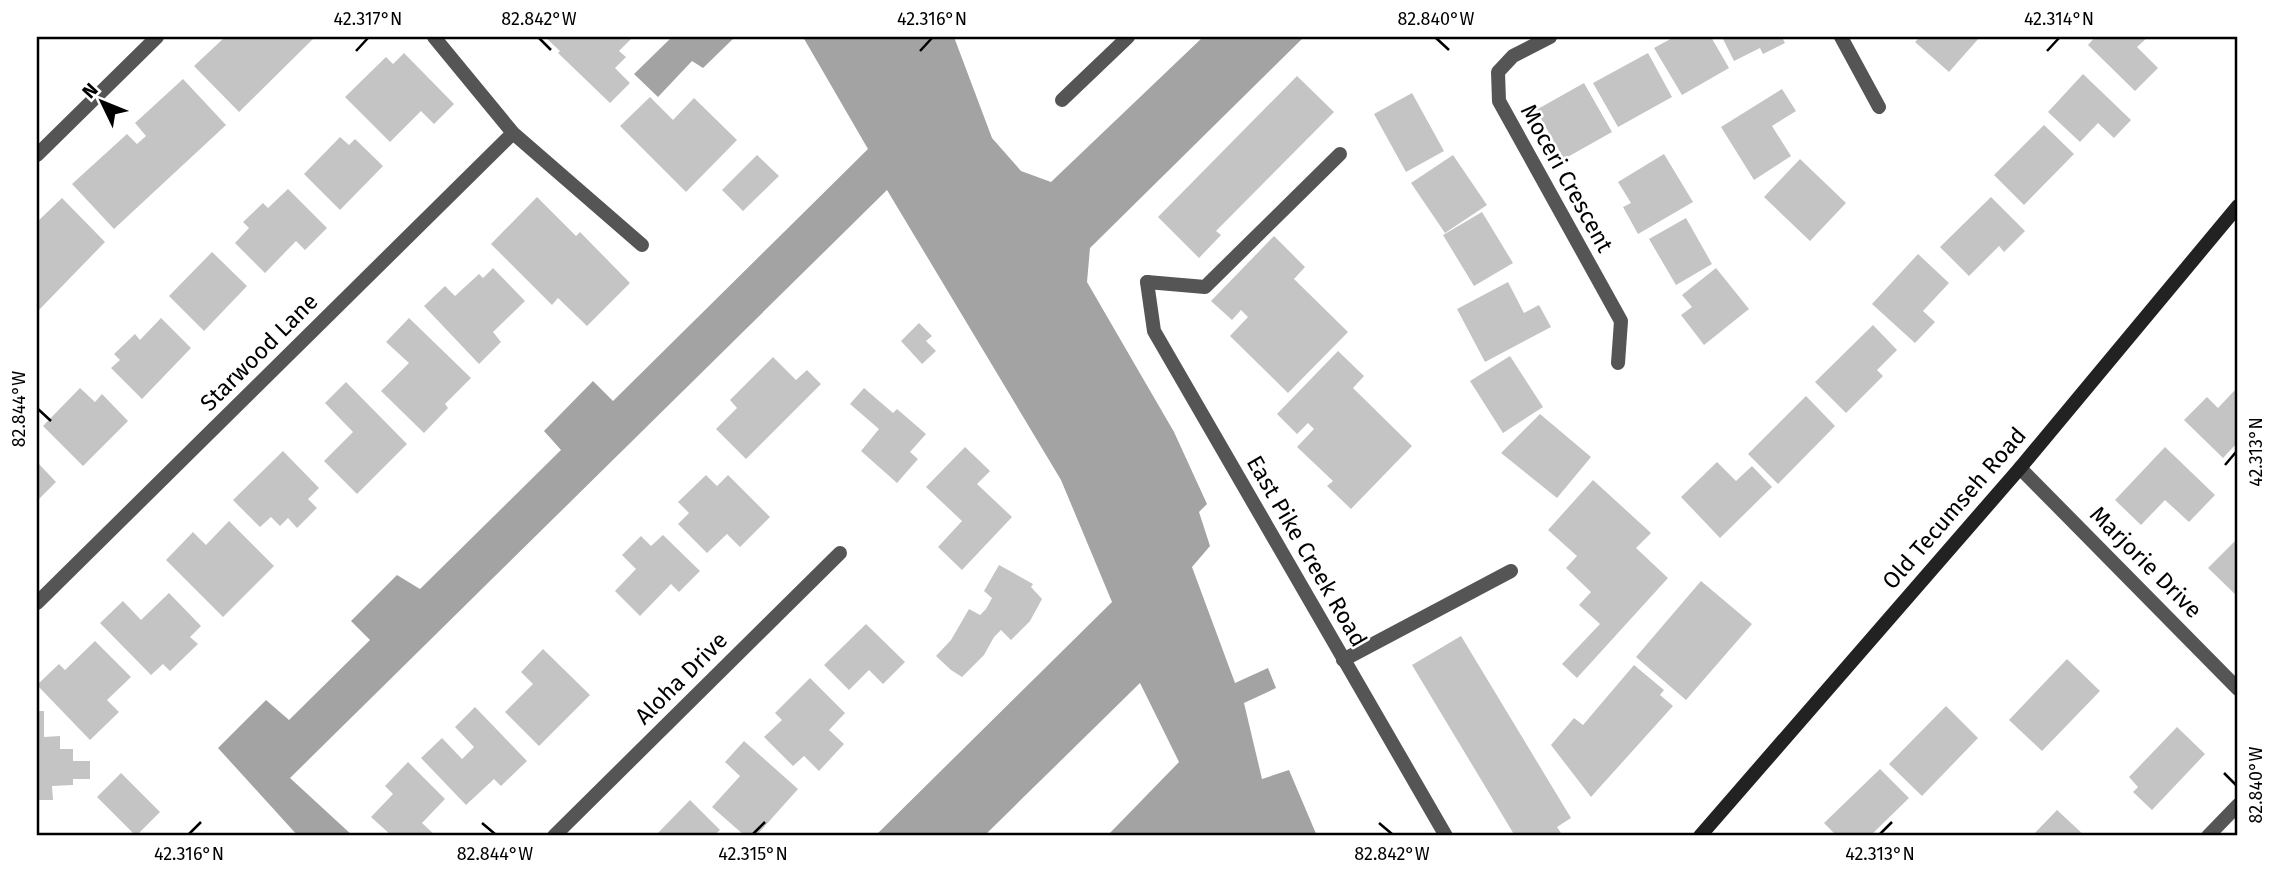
<svg xmlns="http://www.w3.org/2000/svg" width="2275" height="873" font-family="'Fira Sans',sans-serif">
	<style>
		.water { fill: #a3a3a3 }
		.building { fill: #c4c4c4 }
		.lines { fill: none; stroke-linecap: round; stroke-linejoin: round }
		.service { stroke: #555; stroke-width: 14 }
		.minor { stroke: #555; stroke-width: 14 }
		.secondary { stroke: #222; stroke-width: 14 }
		.ticks { fill: none; stroke: #000; stroke-width: 2.5 }
		.labels { text-anchor: middle; dominant-baseline: central; stroke-width: 5; stroke-linejoin: round; paint-order: stroke }
		.street-label { font-size: 23px; fill: #000; stroke: #fff }
		.neatline { fill: none; stroke: #000; stroke-width: 2.5 }
		.ticks-label { font-size: 18px; text-anchor: middle; fill: #000 }
	</style>
	<rect width="100%" height="100%" fill="#fff"/>
	<path class="water" d="M672 37H735L703 68 692 61 658 97 634 74Z
		M803 37H954L992 138 1021 171 1051 182 1203 37H1304L1090 248 1087 282 1174 432 1207 504 1199 512 1210 546 1192 567 1235 683 1268 668 1276 688 1244 703 1262 779 1289 770 1317 836H1107L1179 762 1140 683 984 836H875L1112 602 1061 480 887 190 290 778 353 836H298L218 748 266 700 289 720 370 640 351 621 397 575 420 589 561 450 544 431 593 381 613 401 868 149Z"/>
	<path class="building" d="M225 37H315L239 112 194 66Z
		M545 37H633L619 51 626 57 615 68 630 83 610 103 558 53 560 51Z
		M1674 37H1690L1691 39 1696 37H1711L1729 68 1682 95 1654 48Z
		M1722 37H1782L1785 43 1763 54 1760 48 1734 61Z
		M1920 37H1980L1949 72 1915 42Z
		M2095 37H2148L2137 47 2158 68 2135 91 2088 45Z
		M404 53 454 104 434 124 421 111 390 142 345 97 386 57 393 64Z
		M1648 53 1672 97 1618 127 1593 83Z
		M2083 74 2131 120 2114 138 2098 123 2080 142 2048 112Z
		M1297 76 1334 112 1216 231 1221 235 1199 258 1158 217Z
		M183 79 226 125 114 229 72 184 127 134 137 144 146 136 135 123Z
		M1584 83 1612 132 1564 159 1536 110Z
		M1782 89 1796 111 1772 126 1791 156 1754 180 1721 127Z
		M1412 93 1444 151 1406 172 1374 114Z
		M650 97 673 120 694 98 737 140 686 192 620 126Z
		M2044 125 2074 154 2024 205 1994 175Z
		M340 137 349 145 355 139 383 166 340 210 304 174Z
		M1664 154 1693 202 1638 234 1623 207 1631 203 1618 182Z
		M757 155 779 176 743 211 722 190Z
		M1453 155 1487 205 1445 233 1411 183Z
		M1800 159 1846 203 1810 241 1764 197Z
		M288 189 327 228 305 250 296 241 265 273 235 243 249 228 243 222 263 203 268 208Z
		M537 197 576 236 580 232 630 283 587 326 558 298 552 305 491 244Z
		M1991 197 2025 231 2004 252 1999 246 1969 276 1940 247Z
		M62 198 105 242 37 312V222Z
		M1482 212 1513 263 1474 286 1443 235Z
		M1686 218 1712 264 1676 285 1649 239Z
		M1274 236 1305 267 1294 279 1348 332 1288 393 1230 336 1248 317 1241 310 1232 320 1211 301Z
		M212 252 247 286 204 331 169 296Z
		M1918 254 1949 283 1923 311 1935 322 1915 343 1872 304Z
		M493 268 525 301 493 332 501 342 479 364 424 306 445 286 455 296 479 274 483 278Z
		M1716 268 1749 309 1704 345 1681 315 1692 307 1682 295Z
		M1508 282 1524 313 1539 305 1551 327 1485 362 1457 309Z
		M161 318 191 348 142 399 111 368 120 360 114 354 135 334 140 340Z
		M409 318 471 378 445 404 448 408 424 433 381 391 409 363 386 342Z
		M919 323 932 336 926 341 936 351 922 364 901 341Z
		M1873 325 1897 350 1877 370 1883 376 1846 413 1815 382Z
		M1338 351 1364 376 1353 388 1412 446 1351 509 1327 486 1333 481 1297 447 1314 429 1308 423 1297 434 1277 414Z
		M1510 356 1543 407 1503 433 1470 381Z
		M773 357 796 380 807 370 821 384 746 459 716 429 737 408 730 400Z
		M346 382 407 444 357 494 324 461 353 432 325 403Z
		M80 388 95 402 102 394 128 421 83 466 43 426Z
		M864 388 893 413 897 409 926 434 910 452 918 459 897 483 861 451 879 429 850 404Z
		M2235 390 2238 393V442L2223 458 2184 420 2207 397 2218 408Z
		M1806 396 1835 426 1778 484 1748 454Z
		M1540 414 1591 457 1557 498 1501 453Z
		M965 447 990 471 977 484 1012 517 962 570 938 547 962 521 926 487Z
		M2165 447 2215 495 2189 522 2165 500 2141 525 2115 500Z
		M283 451 319 488 308 499 317 508 297 528 288 518 280 526 271 517 260 527 233 500Z
		M37 462 56 482 37 501Z
		M1717 462 1736 481 1752 466 1772 487 1720 538 1681 497Z
		M706 475 717 486 728 475 770 517 740 547 727 534 707 553 678 524 689 513 678 502Z
		M1593 480 1651 533 1636 548 1668 578 1577 678 1562 664 1600 624 1579 605 1591 592 1566 568 1577 556 1548 530Z
		M229 521 274 566 223 617 166 560 193 532 206 545Z
		M663 535 700 571 679 592 671 584 640 616 615 591 636 569 622 555 641 536 651 546Z
		M2238 538V597L2208 568Z
		M999 565 1033 584 1031 587 1042 599 1030 621 1011 640 1001 630 994 637 984 655 962 677 951 670 936 656 951 640 969 609 980 615 986 609 992 598 984 591Z
		M1701 581 1752 624 1686 700 1636 657Z
		M169 593 201 626 190 637 198 644 170 671 163 664 151 675 100 623 123 601 141 620Z
		M866 624 905 662 883 684 869 670 849 690 824 665Z
		M1461 636 1571 818 1557 827 1563 836H1515L1412 665Z
		M95 641 131 677 107 700 119 712 90 740 37 685 59 664 65 670Z
		M543 649 590 695 539 746 505 712 533 684 521 672Z
		M2067 659 2100 691 2042 751 2009 720Z
		M1634 665 1664 690 1660 695 1673 706 1591 797 1551 745 1574 718 1583 725Z
		M810 678 845 713 829 730 844 744 819 771 804 756 793 766 764 737 782 720 775 713Z
		M1946 706 1978 738 1922 796 1889 764Z
		M475 707 527 761 501 786 494 779 466 805 421 758 442 738 462 759 474 747 455 727Z
		M37 711H44V737L60 736V749H73V761H90V779H73V785L52 786 53 800H37Z
		M2177 727 2205 754 2152 810 2133 792 2138 787 2129 777Z
		M744 741 798 789 756 836H745L712 807 740 776 725 762Z
		M408 762 445 799 422 823 436 836H392L371 817 393 794 385 786Z
		M1880 769 1909 798 1870 836H1837L1824 823Z
		M121 773 160 812 136 836 97 797Z
		M690 800 720 830 713 836H655Z
		M2057 810 2085 836H2032Z"/>
	<g class="lines">
		<path class="service" d="M1147 282 1205 287 1340 154
			M1343 660 1511 571"/>
		<path class="minor" d="M434 37 513 133 642 245
			M1550 37 1513 56 1498 72 1499 101 1621 321 1618 363
			M1841 37 1879 107
			M1062 100 1128 37
			M37 155 157 37
			M1147 282 1154 331 1446 836
			M2020 468 2238 689
			M37 603 513 133
			M554 836 840 553
			M2208 836 2238 805"/>
		<path class="secondary" d="M1700 836 2020 468 2238 206"/>
	</g>
	<path class="ticks" d="M539 38 551 50M1436 38 1449 50M356 51 368 38M920 51 932 38M2047 51 2059 38M38 409 51 421M2225 465 2236 452M2224 773 2236 785M482 823 495 834M1379 823 1392 834M189 834 201 822M753 834 765 822M1880 834 1892 822"/>
	<g class="labels">
		<g class="street-label">
			<text transform="translate(1567 178) rotate(61)">Moceri Crescent</text>
			<text transform="translate(259 352) rotate(-45)">Starwood Lane</text>
			<text transform="translate(1954 508) rotate(-49)">Old Tecumseh Road</text>
			<text transform="translate(1307 551) rotate(60)">East Pike Creek Road</text>
			<text transform="translate(2146 562) rotate(45)">Marjorie Drive</text>
			<text transform="translate(681 678) rotate(-45)">Aloha Drive</text>
		</g>
	</g>
	<rect width="2275" height="873" fill="none" stroke="#ffffff" stroke-width="77"/>
	<g transform="translate(102 102) rotate(313)" stroke="#ffffff" stroke-width="5" paint-order="stroke">
	<path d="M0-5L12 26L0 18L-12 26Z" fill="#000000"/>
	<text y="-10" font-size="19" font-weight="bold" text-anchor="middle" fill="#000000">N</text>
	</g>
	<rect x="38" y="38" width="2198" height="796" class="neatline"/>
	<g class="ticks-label">
		<text x="368" y="25">42.317°N</text>
		<text x="539" y="25">82.842°W</text>
		<text x="932" y="25">42.316°N</text>
		<text x="1436" y="25">82.840°W</text>
		<text x="2059" y="25">42.314°N</text>
		<text transform="translate(19 409) rotate(-90)" y="6">82.844°W</text>
		<text transform="translate(2256 452) rotate(-90)" y="6">42.313°N</text>
		<text transform="translate(2256 785) rotate(-90)" y="6">82.840°W</text>
		<text x="189" y="860">42.316°N</text>
		<text x="495" y="860">82.844°W</text>
		<text x="753" y="860">42.315°N</text>
		<text x="1392" y="860">82.842°W</text>
		<text x="1880" y="860">42.313°N</text>
	</g>
</svg>
